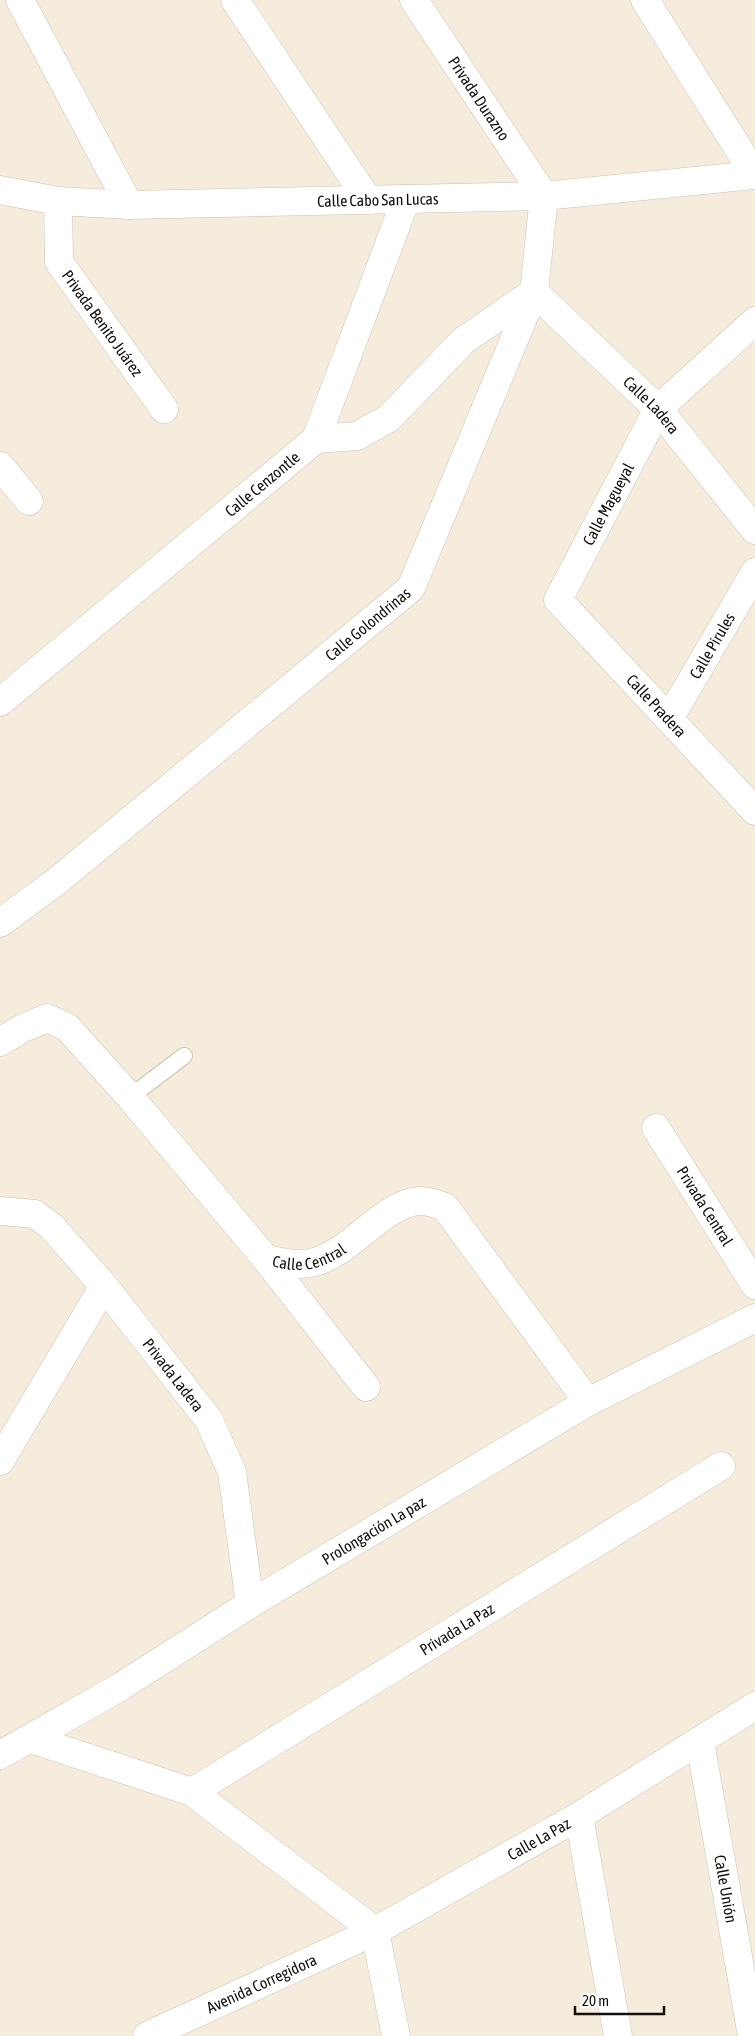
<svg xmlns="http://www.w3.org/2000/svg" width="755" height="2036" font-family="'Asap Condensed',sans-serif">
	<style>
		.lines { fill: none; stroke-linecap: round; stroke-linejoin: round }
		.service-casing { stroke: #ccc3b3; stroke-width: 18 }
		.minor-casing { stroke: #ccc3b3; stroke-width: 29 }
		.tertiary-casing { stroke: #ccc3b3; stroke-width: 29 }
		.secondary-casing { stroke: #ccc3b3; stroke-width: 29 }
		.service { stroke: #fff; stroke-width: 16 }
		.minor { stroke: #fff; stroke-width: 28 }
		.tertiary { stroke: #fff; stroke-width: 28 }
		.secondary { stroke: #fff; stroke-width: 28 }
		.labels { text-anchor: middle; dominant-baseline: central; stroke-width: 4; stroke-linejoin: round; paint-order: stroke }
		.street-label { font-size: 16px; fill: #13100a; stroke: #fff }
	</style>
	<rect width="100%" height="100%" fill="#f6ecdc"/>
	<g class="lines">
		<g class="service-casing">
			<path id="service" d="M130 1097 184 1056"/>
		</g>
		<g class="minor-casing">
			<g id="minor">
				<path d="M20 0 129 205"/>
				<path d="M235 0 368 200"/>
				<path id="s1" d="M414 0 544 196"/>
				<path d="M645 0 755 175"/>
				<path id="s2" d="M0 190 58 201 129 205 544 196 755 175"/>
				<path id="s3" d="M58 201 59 262 164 409"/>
				<path id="s4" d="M755 321 658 409 558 600 755 811"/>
				<path d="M316 439 406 199"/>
				<path d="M0 466 29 501"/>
				<path id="s5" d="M0 702 316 439 357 436 389 418 463 341 534 292 658 409 755 530"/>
				<path id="s6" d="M669 719 755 572"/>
				<path id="s7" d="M0 923 57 881 411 588 534 292 544 196"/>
				<path id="s8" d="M0 1042 23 1028 47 1018 67 1027 130 1097 266 1259C284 1263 300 1267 318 1261 353 1249 378 1211 412 1202 423 1199 434 1203 445 1207L588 1402"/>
				<path id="s9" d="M656 1128 755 1285"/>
				<path id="s10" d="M0 1211 35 1214 52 1227 104 1286 209 1420 232 1472 250 1604"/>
				<path d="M266 1259 366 1387"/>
				<path d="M0 1461 104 1286"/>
				<path d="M31 1739 192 1792 375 1931"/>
				<path id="s11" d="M700 1742 752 2036"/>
				<path id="s12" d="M0 1755 120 1687 250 1604 588 1402 755 1318"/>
				<path id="s13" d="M192 1792 721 1466"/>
				<path d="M579 1816 618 2036"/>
			</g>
		</g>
		<g class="tertiary-casing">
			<path id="tertiary" d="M375 1931 396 2036"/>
		</g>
		<g class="secondary-casing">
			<g id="secondary">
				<path id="s14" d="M147 2036 375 1931 579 1816 755 1706"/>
			</g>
		</g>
		<use href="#service" class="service"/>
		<use href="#minor" class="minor"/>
		<use href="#tertiary" class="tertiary"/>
		<use href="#secondary" class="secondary"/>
	</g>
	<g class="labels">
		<g class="street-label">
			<text stroke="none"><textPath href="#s1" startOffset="118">Privada Durazno</textPath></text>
			<text stroke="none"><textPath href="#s2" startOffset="379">Calle Cabo San Lucas</textPath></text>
			<text stroke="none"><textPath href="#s3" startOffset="136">Privada Benito Juárez</textPath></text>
			<text stroke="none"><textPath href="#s5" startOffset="845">Calle Ladera</textPath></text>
			<text stroke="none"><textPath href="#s5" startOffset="341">Calle Cenzontle</textPath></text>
			<text transform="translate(608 504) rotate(-62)">Calle Magueyal</text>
			<text stroke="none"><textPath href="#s7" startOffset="474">Calle Golondrinas</textPath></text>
			<text stroke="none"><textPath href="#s6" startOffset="85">Calle Pirules</textPath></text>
			<text stroke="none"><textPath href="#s4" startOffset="491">Calle Pradera</textPath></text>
			<text stroke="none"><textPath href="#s9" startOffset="92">Privada Central</textPath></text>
			<text stroke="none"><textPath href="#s8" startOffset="425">Calle Central</textPath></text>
			<text stroke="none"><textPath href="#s10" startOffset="248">Privada Ladera</textPath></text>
			<text stroke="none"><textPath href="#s12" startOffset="436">Prolongación La paz</textPath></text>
			<text stroke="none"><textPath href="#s13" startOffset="311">Privada La Paz</textPath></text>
			<text stroke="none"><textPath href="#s14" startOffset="439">Calle La Paz</textPath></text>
			<text stroke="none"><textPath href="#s11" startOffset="149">Calle Unión</textPath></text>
			<text stroke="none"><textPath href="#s14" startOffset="126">Avenida Corregidora</textPath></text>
		</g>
	</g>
	<path d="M575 2006v8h89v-8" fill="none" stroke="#13100a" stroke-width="2.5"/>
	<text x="582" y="2006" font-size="15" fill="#13100a" stroke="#ffffff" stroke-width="4" paint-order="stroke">20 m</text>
</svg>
